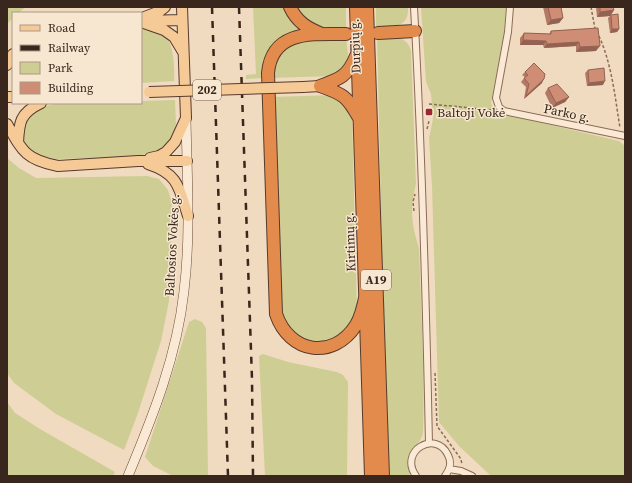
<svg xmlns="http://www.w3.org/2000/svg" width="632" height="483" font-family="'Source Serif 4',serif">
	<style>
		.green { fill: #cecd94 }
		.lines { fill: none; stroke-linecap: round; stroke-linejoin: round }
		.street-casing { stroke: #8a6b57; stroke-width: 8 }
		.secondary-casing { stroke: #6c4c3b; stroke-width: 10 }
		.primary-casing { stroke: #573a2c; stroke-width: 12 }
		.highway-casing { stroke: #573a2c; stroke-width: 14 }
		.path { stroke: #8a6b57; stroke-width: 1.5; stroke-dasharray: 3 2; stroke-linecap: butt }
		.street { stroke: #fae9d4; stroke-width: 6 }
		.secondary { stroke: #fae9d4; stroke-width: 9 }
		.primary { stroke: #f5ca96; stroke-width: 10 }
		.highway { stroke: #e38b4d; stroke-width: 12 }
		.rail { stroke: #39261c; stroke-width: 2.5; stroke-dasharray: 7 7; stroke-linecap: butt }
		.primary-bridge-casing { stroke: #573a2c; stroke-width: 12; stroke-linecap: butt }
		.primary-bridge { stroke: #f5ca96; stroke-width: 10 }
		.wall { fill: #b37965 }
		.shaded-wall { fill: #926352 }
		.building { fill: #d08d75; stroke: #926352 }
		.poi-dot { fill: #9c2537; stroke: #f7e6d0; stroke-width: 1.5 }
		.labels { text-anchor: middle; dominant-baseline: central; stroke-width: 3; stroke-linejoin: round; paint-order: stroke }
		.shield { fill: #f7e6d0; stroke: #726052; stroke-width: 1 }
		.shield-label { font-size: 12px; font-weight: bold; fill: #39261c }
		.street-label { font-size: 13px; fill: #39261c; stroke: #f7e6d0 }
		.poi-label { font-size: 13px; fill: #39261c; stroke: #f7e6d0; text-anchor: start }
	</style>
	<rect width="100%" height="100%" fill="#f0dbc0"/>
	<path class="green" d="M7 7H26L18 13H13V18L7 24Z
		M253 7H285L302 29V31L266 58 263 65V78L246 79V75L256 74Z
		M294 7H346V28L323 29 312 27Z
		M376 7H408C409 29 393 26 376 27Z
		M421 7H506L504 33 491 103 494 109 500 113 619 141 625 146V476H491L459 446 439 422 432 186 429 138 433 119 431 94 426 82Z
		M141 29C148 30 157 30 163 34 174 40 175 69 174 81L141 83Z
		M377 36C390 37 407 34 411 51L416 184C410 209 411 223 419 248 421 309 425 371 423 432 422 444 408 449 407 461 407 466 409 471 410 476H387Z
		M346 38 348 54 347 63 345 68 334 76 271 78 278 52 297 41Z
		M335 95 343 100 352 117 357 311 349 330 325 344 302 341 282 321 272 97Z
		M175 100 176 124 175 133 170 141 157 151 147 154 129 157 56 159C41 158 23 151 23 134 23 128 23 123 26 119 33 109 45 106 56 104L141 103V101Z
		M7 158 19 168 36 178 147 176 159 179 168 190 172 203 169 301 161 341 138 413 124 450 56 414 14 383 7 373Z
		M195 319 202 322 206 328 208 476H173L153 466 145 457 189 322Z
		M263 354 288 362 337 372 343 375 348 382 347 476H265L259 356Z
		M7 402 15 413 40 429 115 472 113 476H7Z"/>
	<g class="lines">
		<g class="street-casing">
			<path id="street" d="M414 7C422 152 426 298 429 443
				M510 7 508 32 496 98 499 107 504 111 625 136
				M449 469 461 471 472 476
				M416 476C398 451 436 429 448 455 452 463 450 469 445 476"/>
		</g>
		<g class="secondary-casing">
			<path id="secondary" d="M128 476C153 416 177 356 184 291 191 234 187 176 186 118"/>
		</g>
		<g class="primary-casing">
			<path id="primary" d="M142 18 160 11 165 7
				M144 21 182 20
				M141 22 164 30 174 37 183 52
				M7 65 13 54
				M303 87 320 86
				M7 97H13
				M7 124C22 151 26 160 58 166L138 161H187
				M18 143C19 122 20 113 41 103
				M150 158 159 156 166 152 175 142 186 118 182 7
				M148 164C179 174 179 188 188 216"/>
		</g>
		<g class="highway-casing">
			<path id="highway" d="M290 7C297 22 307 28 322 34
				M356 7 371 476
				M367 7 383 476
				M378 33 415 31
				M346 34C312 34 272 30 268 73L276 314C289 353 333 361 356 325 362 315 364 304 366 293
				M320 86C343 94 347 96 359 118
				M320 86C340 79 348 76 356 56"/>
		</g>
		<path class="path" d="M591 7 595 29
			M599 36C612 65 615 97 620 128
			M429 104 494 110
			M427 129 429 121
			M414 211 413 202 415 194
			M435 373 437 426 461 459 462 465"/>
		<use href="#street" class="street"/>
		<use href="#secondary" class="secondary"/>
		<use href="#primary" class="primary"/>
		<use href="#highway" class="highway"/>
		<path class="rail" d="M212 7 228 476
			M239 7 252 379 253 476"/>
		<g class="primary-bridge-casing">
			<path id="primary-bridge" d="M149 92 303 87"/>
		</g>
		<use href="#primary-bridge" class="primary-bridge"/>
	</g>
	<path class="wall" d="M543 7H561L563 18 559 23 547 25Z
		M596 7H613L614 10 611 15 619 29 617 32 610 33 608 18 610 16 597 17Z
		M598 28 596 51 576 52V46L544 48 543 45H520V38L524 33 549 34 551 31Z
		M588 70 603 85 587 86 585 73Z
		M525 72 542 83 524 99 526 87 521 82 525 77 522 75Z
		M548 88 569 97 565 102 552 108 545 93Z"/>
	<path class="shaded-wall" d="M614 10 610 16 597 17 600 12Z
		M563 18 559 23 547 25 551 20Z
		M612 29H619L617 32 610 33Z
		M523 40 546 41 543 45H520Z
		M579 42 576 46 544 48 547 44Z
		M600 46 596 51 576 52 580 47Z
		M544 79 542 83 524 99 526 96Z
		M605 81 603 85 587 86 589 83Z
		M569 97 565 102 552 108 556 103Z"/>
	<path class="building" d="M548 7H561L563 18 551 20Z
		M600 7H613L614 10 600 12Z
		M618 14 619 29H612L611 15Z
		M598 28 600 46 580 47 579 42 547 44 546 41 523 40 524 33 551 34V31Z
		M534 63 545 74 544 79 526 96 529 84 524 78 528 75 525 72Z
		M604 68 605 81 589 83 588 70Z
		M557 84 569 97 556 103 548 88Z"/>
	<rect class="poi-dot" x="425" y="108" width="8" height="8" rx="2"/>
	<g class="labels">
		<g class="shield">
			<rect x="193" y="80" width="28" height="20" rx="3"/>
			<rect x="361" y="270" width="30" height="20" rx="3"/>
		</g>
		<g class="shield-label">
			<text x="207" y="90">202</text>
			<text x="376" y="280">A19</text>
		</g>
		<g class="street-label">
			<text transform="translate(355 46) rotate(-92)">Durpių g.</text>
			<text transform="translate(567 113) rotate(12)">Parko g.</text>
			<text transform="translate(350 242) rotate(-92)">Kirtimų g.</text>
			<text transform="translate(172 245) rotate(-87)">Baltosios Vokės g.</text>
		</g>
		<g class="poi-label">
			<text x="437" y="112">Baltoji Vokė</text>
		</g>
	</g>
	<rect width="632" height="483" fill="none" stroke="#39261c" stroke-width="16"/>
	<rect x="12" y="12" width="130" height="92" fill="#f7e6d0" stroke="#ab9988"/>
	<rect x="20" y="25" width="20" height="6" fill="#f5ca96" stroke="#ab9988"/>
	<text x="48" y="32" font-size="12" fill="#39261c">Road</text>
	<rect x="20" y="45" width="20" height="6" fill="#39261c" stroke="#ab9988"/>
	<text x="48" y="52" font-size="12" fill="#39261c">Railway</text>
	<rect x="20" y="62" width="20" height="12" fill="#cecd94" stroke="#ab9988"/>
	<text x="48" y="72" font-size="12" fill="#39261c">Park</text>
	<rect x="20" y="82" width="20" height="12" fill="#d08d75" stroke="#ab9988"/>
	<text x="48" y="92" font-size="12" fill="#39261c">Building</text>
</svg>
